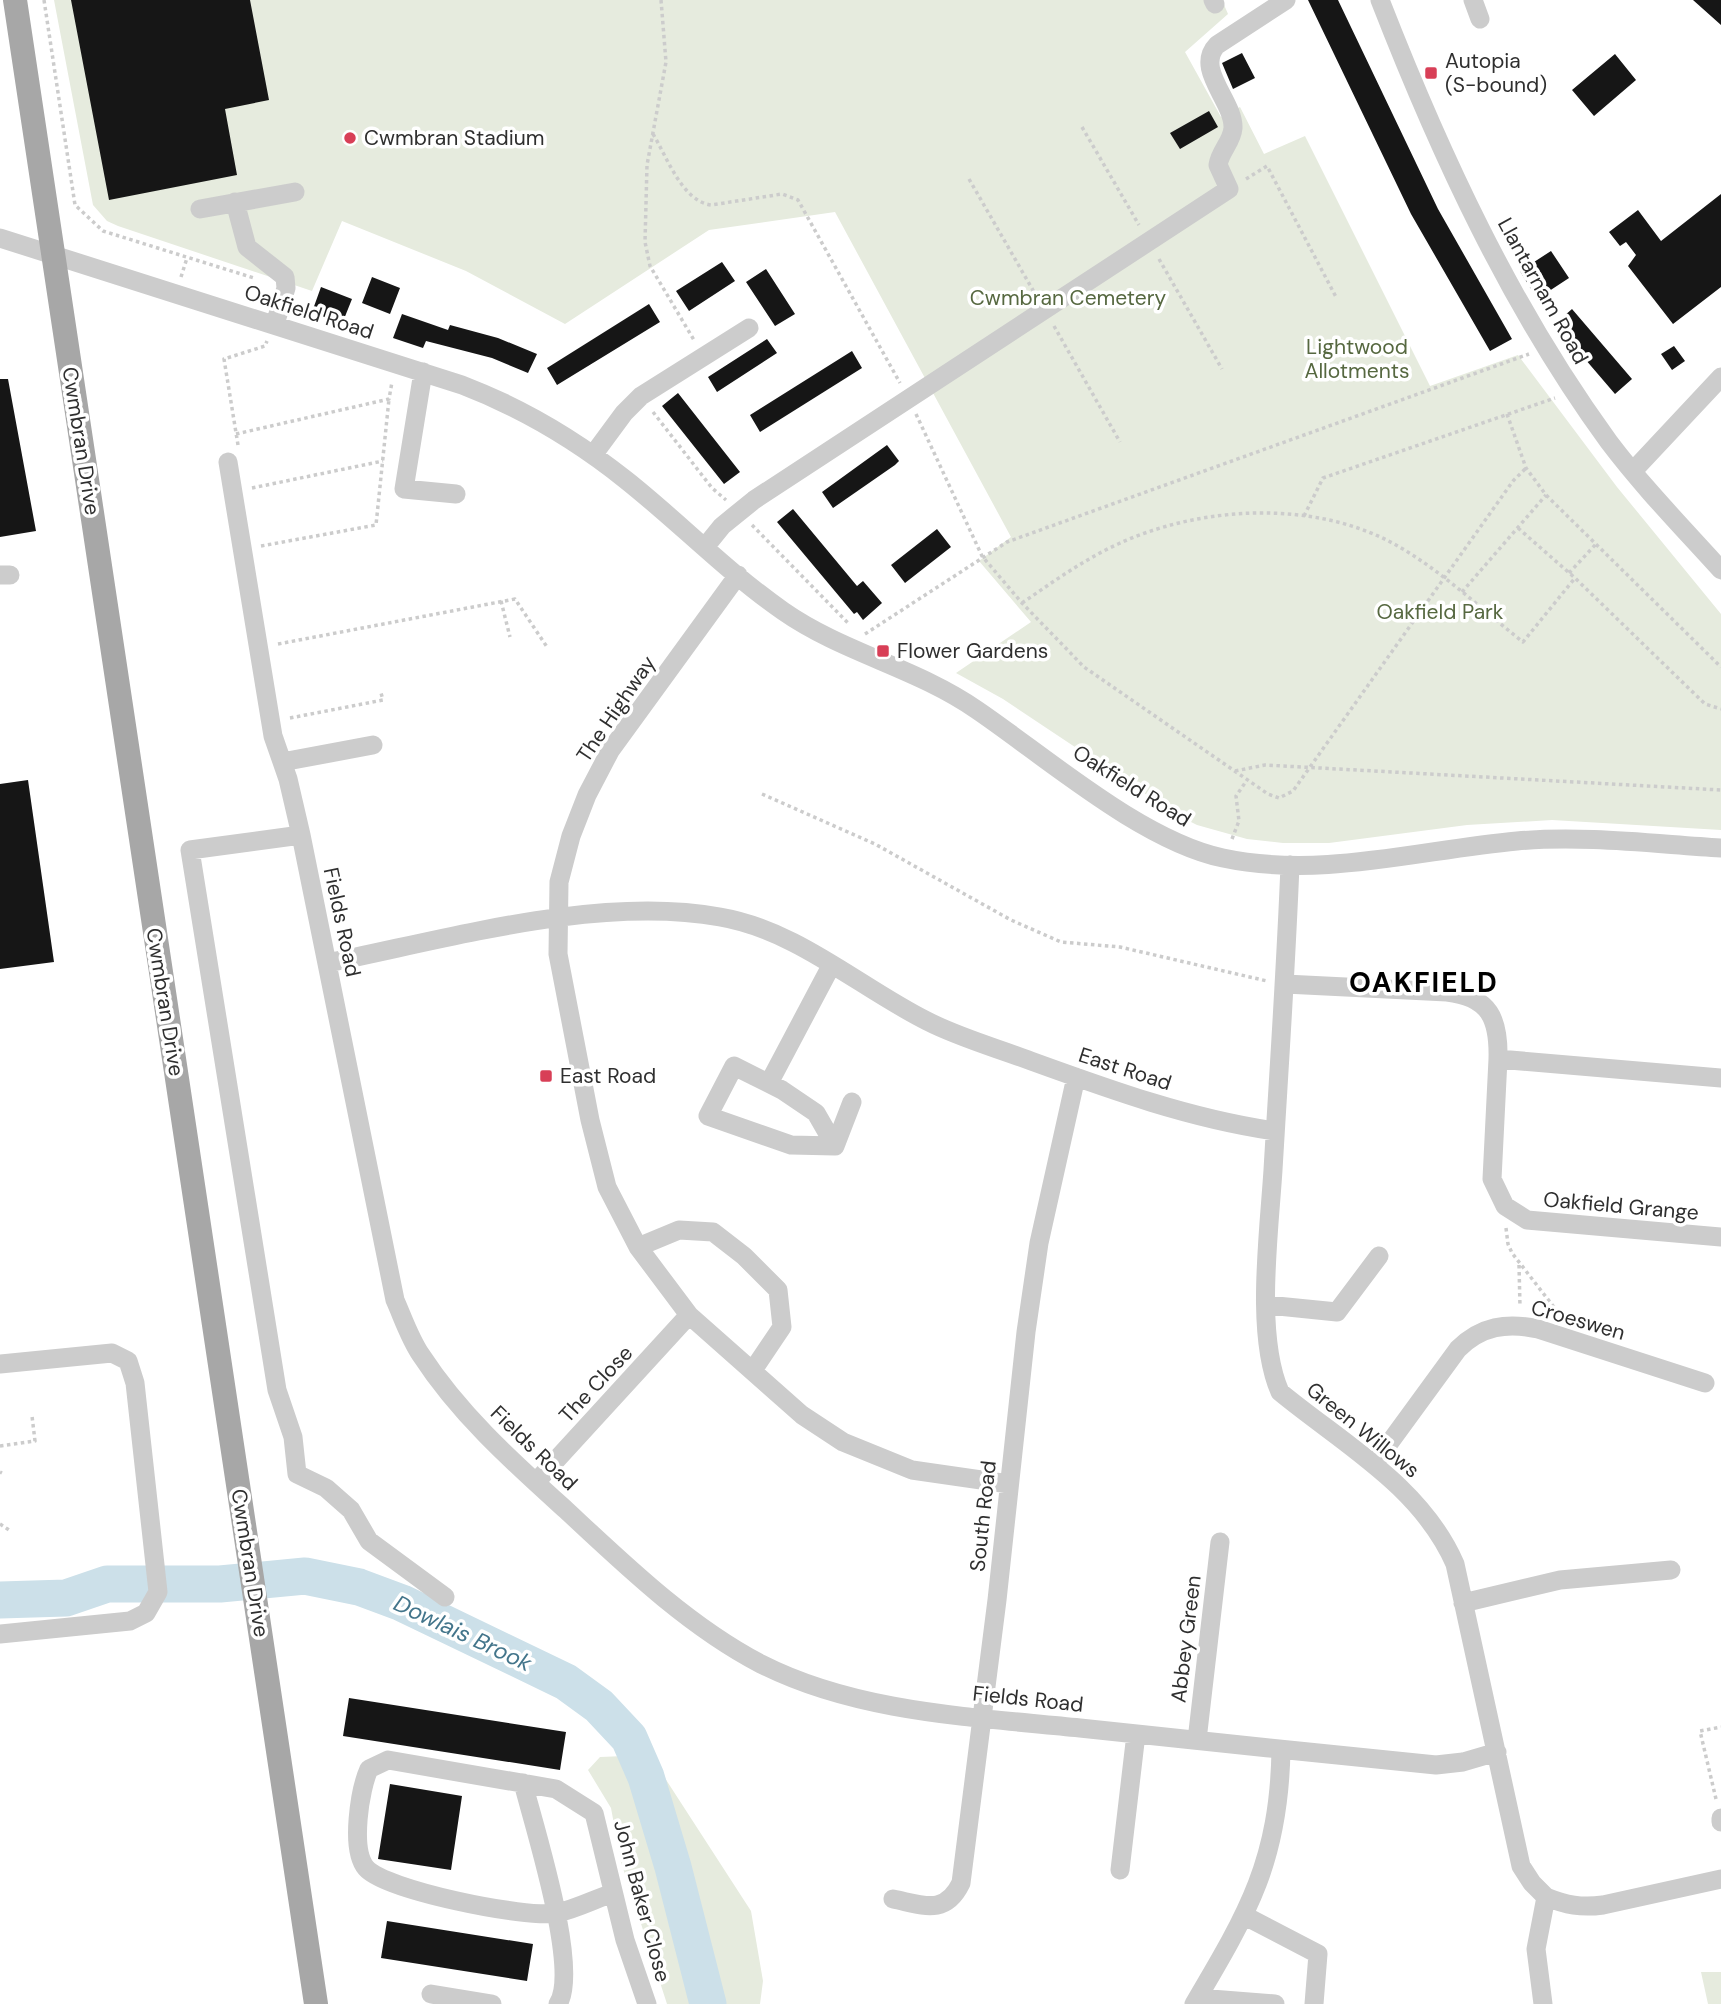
<svg xmlns="http://www.w3.org/2000/svg" width="1721" height="2004" font-family="'DM Sans',sans-serif">
	<style>
		.green { fill: #e6ebde }
		.lines { fill: none; stroke-linecap: round; stroke-linejoin: round }
		.river { stroke: #cce0e9; stroke-width: 37 }
		.building { fill: #161616 }
		.path { stroke: #ccc; stroke-width: 3.5; stroke-dasharray: 3.5 3.5; stroke-linecap: butt }
		.minor { stroke: #ccc; stroke-width: 19 }
		.major { stroke: #a7a7a7; stroke-width: 24 }
		.poi-dot { fill: #d83f57; stroke: #fff; stroke-width: 2.5 }
		.labels { text-anchor: middle; dominant-baseline: central; stroke-width: 7; stroke-linejoin: round; paint-order: stroke }
		.poi-label { font-size: 21px; fill: #2f2f2f; stroke: #fff; text-anchor: start }
		.street-label { font-size: 21px; fill: #2f2f2f; stroke: #fff }
		.park-label { font-size: 21px; fill: #566840; stroke: #fff }
		.water-label { font-size: 23px; font-style: italic; fill: #43758b; stroke: #fff }
		.district-label { font-size: 28px; font-weight: bold; letter-spacing: 2px; fill: #000; stroke: #fff }
	</style>
	<rect width="100%" height="100%" fill="#fff"/>
	<path class="green" d="M54 0H1222L1228 14 1185 52 1221 117 1240 107 1264 154 1305 136 1430 386 1518 355 1617 487 1721 614V830L1552 820 1467 825 1329 843H1283L1247 839 1197 825 1177 815 1003 699 956 673 1031 622 979 561 1011 537 835 212 709 230 565 324 466 271 342 221 312 291 118 226 107 221 93 205Z
		M650 1755 751 1911 763 1981 760 2004H667L621 1862 611 1808 588 1770 600 1757Z
		M1701 1972H1721V2004H1708Z"/>
	<g class="lines">
		<path class="river" d="M0 1600 66 1598 107 1584H220L305 1576 359 1587 402 1603 566 1682 599 1706 629 1738 646 1777 673 1867 708 2004"/>
	</g>
	<path class="building" d="M71 0H250L269 100 225 109 237 175 109 200Z
		M1308 0H1338L1438 209 1512 339 1490 351 1411 214Z
		M1693 0H1721V25Z
		M1242 53 1255 78 1233 89 1222 63Z
		M1615 54 1636 80 1594 116 1572 90Z
		M1209 111 1218 127 1180 149 1170 133Z
		M1721 194V287L1673 324 1628 266 1636 255 1626 242 1620 246 1609 232 1638 210 1661 241Z
		M1551 251 1569 278 1537 299 1520 271Z
		M722 262 735 281 689 311 676 291Z
		M766 269 795 314 775 326 746 282Z
		M372 277 400 288 390 314 362 303Z
		M321 287 352 299 342 324 312 312Z
		M649 304 660 322 557 385 547 368Z
		M1572 309 1632 379 1615 394 1555 324Z
		M402 314 448 330 450 325 498 338 537 354 528 373 492 358 426 341 423 348 393 338Z
		M767 339 777 353 717 392 708 377Z
		M1674 346 1685 361 1672 370 1661 354Z
		M852 351 862 368 760 432 750 415Z
		M0 379H8L36 531 0 537Z
		M678 393 740 472 724 484 662 406Z
		M887 445 899 461 895 465 833 508 822 492Z
		M793 509 857 586 863 581 882 603 863 620 857 612 854 614 777 522Z
		M937 529 951 547 905 583 891 565Z
		M28 780 54 962 0 969V784Z
		M349 1698 566 1732 560 1770 343 1736Z
		M390 1784 462 1796 451 1870 378 1859Z
		M387 1921 533 1944 527 1981 381 1958Z"/>
	<g class="lines">
		<path class="path" d="M44 0 75 205 103 231 254 278
			M661 0 666 62 647 165 645 242 650 266 694 340
			M1082 127 1139 225
			M653 134C667 157 682 201 711 205L782 194 798 200 900 383
			M969 179 1034 292
			M1246 179 1267 166 1336 297
			M1159 259 1222 369
			M181 277 187 258
			M1054 326 1120 442
			M653 412 712 488 726 500
			M916 414 982 556 1022 603 1084 667 1268 794 1279 798 1293 791 1513 481 1526 468
			M1507 414 1526 468 1546 495 1721 667
			M236 434 389 399 392 382
			M238 445 224 359 265 346 267 341
			M252 488 383 461
			M1304 516 1323 478 1555 398
			M752 525 849 624
			M1518 528 1575 578 1705 704 1721 709
			M261 546 376 525 389 399
			M1569 573 1596 544
			M1462 592 1546 495
			M501 601 510 637
			M1022 603C1053 582 1083 560 1118 544 1200 506 1314 499 1396 545 1442 571 1481 609 1523 642L1575 578
			M865 634 1007 542 1529 354
			M278 644 515 599 547 647
			M290 718 383 700 381 693
			M1235 771 1265 765 1721 790
			M762 794 875 844 1011 920 1061 942 1120 947 1267 981
			M1232 839 1239 821 1236 796 1247 780
			M1506 1228 1508 1244 1512 1253 1560 1315
			M1519 1265 1520 1307
			M0 1446 35 1441 32 1416
			M0 1472 2 1473
			M0 1524 9 1530
			M1716 1799 1700 1731 1721 1727"/>
		<path class="minor" d="M1213 0 1215 4
			M1380 0C1440 154 1511 308 1609 442 1643 487 1683 528 1721 570
			M1473 0 1480 19
			M235 202 247 247 285 277 286 288 275 324
			M200 209 295 192
			M0 238 462 385C522 408 576 440 626 480 679 522 727 572 783 611 843 653 917 668 977 710 1046 757 1142 841 1223 858 1321 879 1419 850 1517 841 1584 835 1654 844 1721 848
			M423 372 404 489 456 494
			M593 455 624 413 641 396 749 328
			M228 462 273 736 288 779 301 835 395 1300C403 1318 410 1339 421 1355 460 1415 513 1462 566 1510 625 1565 688 1626 761 1664 857 1713 974 1717 1080 1728 1199 1741 1317 1753 1436 1765L1463 1762 1497 1752
			M1633 471 1721 377
			M705 547 722 526 754 500 1229 189 1218 165C1220 151 1232 142 1233 128 1234 101 1194 69 1217 45L1286 0
			M0 575H10
			M738 575 610 751 587 795 571 836 559 882 558 954 590 1120 607 1187 638 1247 689 1315 802 1415 843 1442 912 1470 1009 1484
			M282 762 373 745
			M301 835 190 850 277 1390 293 1437 297 1474 326 1488 351 1510 369 1541 445 1597
			M1290 865C1286 967 1279 1068 1273 1170 1269 1234 1255 1335 1280 1392 1343 1444 1421 1486 1455 1564L1521 1866 1532 1883 1546 1897 1536 1949 1543 2004
			M327 963C448 939 598 895 720 917 797 930 859 987 927 1021 960 1038 997 1048 1031 1061 1111 1090 1191 1119 1275 1131
			M1285 984 1447 992C1490 997 1499 1019 1498 1059L1721 1078
			M1498 1059 1492 1179 1505 1206 1527 1220 1721 1237
			M769 1083 831 966
			M835 1146 816 1113 782 1090 734 1066 708 1116 791 1145 835 1146 852 1102
			M638 1247 679 1230 713 1232 744 1256 778 1290 782 1327 753 1370
			M1268 1305 1337 1312 1379 1256
			M0 1364 112 1353 128 1361 135 1383 158 1592 146 1613 130 1621 0 1634
			M1374 1464 1458 1349C1481 1326 1507 1322 1538 1329L1705 1383
			M536 1482 689 1315
			M1463 1603 1560 1580 1671 1570
			M1197 1740 1220 1542
			M523 1783C534 1826 580 1970 558 2004
			M1721 1818V1822
			M1120 1870 1136 1734
			M613 1893C595 1899 576 1909 557 1913 526 1919 385 1890 366 1868 350 1849 360 1789 369 1769L388 1760 556 1789 594 1813 625 1940 647 2004
			M1546 1897C1566 1905 1581 1908 1603 1905L1721 1879
			M893 1899C923 1905 945 1916 961 1883L997 1600 1026 1332 1039 1243 1076 1077
			M1245 1916 1318 1954 1314 2004
			M431 1994 492 2004
			M1198 1998 1275 2004
			M1194 2004C1249 1911 1279 1860 1281 1750"/>
		<path class="major" d="M15 0 316 2004"/>
	</g>
	<g class="poi-dot">
		<rect x="1424" y="66" width="14" height="14" rx="3.5"/>
		<circle cx="350" cy="138" r="7"/>
		<rect x="876" y="644" width="14" height="14" rx="3.5"/>
		<rect x="539" y="1069" width="14" height="14" rx="3.5"/>
	</g>
	<g class="labels">
		<g class="poi-label">
			<text x="1445" y="61">Autopia<tspan x="1445" dy="24">(S-bound)</tspan></text>
			<text x="364" y="138">Cwmbran Stadium</text>
			<text x="897" y="651">Flower Gardens</text>
			<text x="560" y="1076">East Road</text>
		</g>
		<g class="street-label">
			<text transform="translate(1543 291) rotate(61)">Llantarnam Road</text>
			<text transform="translate(309 312) rotate(18)">Oakfield Road</text>
			<text transform="translate(81 441) rotate(81)">Cwmbran Drive</text>
			<text transform="translate(616 709) rotate(-56)">The Highway</text>
			<text transform="translate(1132 786) rotate(32)">Oakfield Road</text>
			<text transform="translate(342 922) rotate(78)">Fields Road</text>
			<text transform="translate(165 1002) rotate(81)">Cwmbran Drive</text>
			<text transform="translate(1125 1069) rotate(18)">East Road</text>
			<text transform="translate(1621 1206) rotate(5)">Oakfield Grange</text>
			<text transform="translate(1578 1320) rotate(16)">Croeswen</text>
			<text transform="translate(596 1384) rotate(-47)">The Close</text>
			<text transform="translate(1363 1430) rotate(39)">Green Willows</text>
			<text transform="translate(534 1448) rotate(44)">Fields Road</text>
			<text transform="translate(983 1516) rotate(-84)">South Road</text>
			<text transform="translate(250 1563) rotate(81)">Cwmbran Drive</text>
			<text transform="translate(1186 1639) rotate(-83)">Abbey Green</text>
			<text transform="translate(1028 1699) rotate(6)">Fields Road</text>
			<text transform="translate(642 1901) rotate(75)">John Baker Close</text>
		</g>
		<g class="park-label">
			<text x="1068" y="298">Cwmbran Cemetery</text>
			<text x="1357" y="347">Lightwood<tspan x="1357" dy="24">Allotments</tspan></text>
			<text x="1440" y="612">Oakfield Park</text>
		</g>
		<g class="water-label">
			<text transform="translate(463 1633) rotate(25)">Dowlais Brook</text>
		</g>
		<g class="district-label">
			<text x="1424" y="982">OAKFIELD</text>
		</g>
	</g>
</svg>
